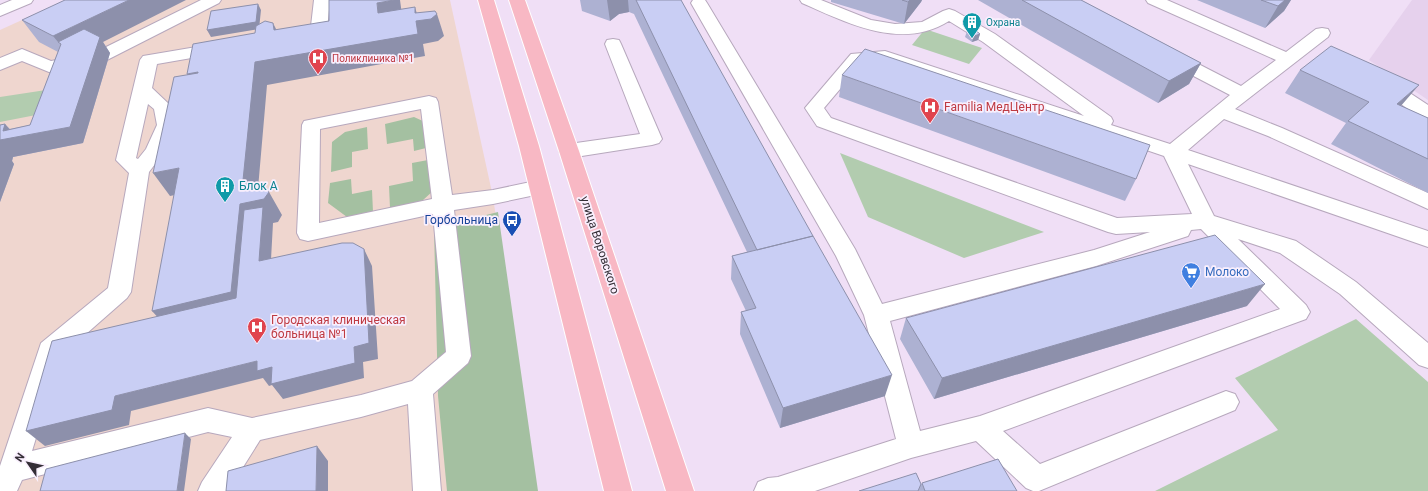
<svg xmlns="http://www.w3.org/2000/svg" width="1428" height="491" font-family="Roboto,sans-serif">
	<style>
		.built { fill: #e6d1ed }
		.medical { fill: #efd6cf }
		.green { fill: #b2ccaf }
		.forest { fill: #a4c0a1 }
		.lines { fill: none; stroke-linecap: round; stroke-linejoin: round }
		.minor-casing { stroke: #b7a8bd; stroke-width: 2 }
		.major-casing { stroke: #fff; stroke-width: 2 }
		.minor { fill: #fff; fill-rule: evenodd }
		.major { fill: #f8b8c4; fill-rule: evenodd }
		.wall { fill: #adb1d2 }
		.shaded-wall { fill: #8d90ab }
		.building { fill: #c9cef4; stroke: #8d90ab }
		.labels { text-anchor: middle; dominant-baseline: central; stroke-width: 3.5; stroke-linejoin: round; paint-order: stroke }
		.far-culture-label { font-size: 10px; fill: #0d838f; stroke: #f9effd; text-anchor: start }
		.far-health-label { font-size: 10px; fill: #be3a42; stroke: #f9effd; text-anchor: start }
		.health-label { font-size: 12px; fill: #be3a42; stroke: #f9effd; text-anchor: start }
		.culture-label { font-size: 12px; fill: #0d838f; stroke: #f9effd; text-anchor: start }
		.transit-label { font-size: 12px; fill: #164399; stroke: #f9effd; text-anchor: end }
		.street-label { font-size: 12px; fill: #342e36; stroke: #f9effd }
		.shop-label { font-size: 12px; fill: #366cbe; stroke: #f9effd; text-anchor: start }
	</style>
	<rect width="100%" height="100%" fill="#f0dff6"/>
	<path class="built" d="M1412 0H1428V100L1369 60Z"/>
	<path class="medical" d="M66 0H450L493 197 536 491H0V30Z"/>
	<path class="green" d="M925 29 982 48 969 64 912 45Z
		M46 90 36 115 0 122V97Z
		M840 153 1044 232 964 258 868 217Z
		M1356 319 1428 382V491H1155L1278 430 1235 378Z"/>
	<path class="forest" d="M414 117 425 122 426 148 414 151 413 139 387 144 385 124Z
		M367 127 368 149 352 152V167L331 172 332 142 345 132Z
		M428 160 434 190 422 201 390 208 389 186 413 181 412 163Z
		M351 179 352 194 372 190 373 212 347 217 328 203 330 183Z
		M498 212 538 491H447L438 396 434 228Z"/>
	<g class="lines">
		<g class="minor-casing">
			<path id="minor" d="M12 0H33L31 3 0 16V5Z
				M201 0H221L219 3 105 61 49 72 22 61 0 70V58L22 49 51 61 94 53Z
				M314 0H330L327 30 325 34C314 36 302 40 291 38L289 34 291 30 311 26Z
				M693 0H705L707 3 855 249 882 304 1094 250 1150 232 1116 234 1108 232 817 126 805 108 851 54 885 51 1084 116 983 42 949 21C902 51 847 23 802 3L800 0H821L871 20 895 24 922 22 943 11 949 9 955 11 995 34 1111 117 1113 121 1111 125 1170 144 1230 95 1163 60 1160 56 1163 52 1169 51 1175 52 1241 86 1276 60 1148 3 1146 0H1167L1286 52 1316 29 1322 28 1328 29 1330 33 1328 37 1235 109 1282 128 1428 193V209L1268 136 1224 119 1188 150 1428 231V247L1188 164 1214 216 1296 241 1356 282 1428 343V368L1419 365 1340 294 1280 253 1238 239 1306 305 1310 312 1306 319 1003 431 1040 464 1226 391 1235 394 1239 402 1235 410 1039 491H1033L1026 488 976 441 911 458 815 491H754L758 482 768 478 778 477 896 439 864 315 836 256 691 3ZM884 61 1164 156 1192 214 1117 218 831 118 824 108 862 63ZM1201 229 1280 309 980 416 920 431 890 321 1096 266 1188 236 1191 230Z
				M613 39 619 40 621 44 662 139 659 143 652 145 569 158 562 156 559 151 562 146 569 144 640 134 605 44 607 40Z
				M220 43 226 44 229 48 226 52 157 64 152 88 172 107 175 125 165 151 149 172 131 292 127 298 61 356 32 451 208 408 252 418 361 395 412 381 446 352 433 214 308 241 300 239 297 233 302 125 304 121 429 96 436 98 438 102 452 195 493 190 540 180 547 182 550 187 547 192 540 194 493 204 454 210 471 356 468 363 433 394 441 491H413L408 404 361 417 260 440 228 491H198L202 482 232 437 208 432 22 480 17 491H0V466L41 343 108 288 129 173 116 160 140 60 143 56 149 55ZM148 104 154 109 157 125 146 149 138 159 136 158ZM421 109 432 199 319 223 320 129Z
				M1381 77 1387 78 1428 105V120L1421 118 1375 86 1372 82 1375 78Z"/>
		</g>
		<g class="major-casing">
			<path id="major" d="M478 0H494L539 146 632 491H604L519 146Z
				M509 0H525L579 151 694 491H666L559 151Z"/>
		</g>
		<use href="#minor" class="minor"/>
		<use href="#major" class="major"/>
	</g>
	<path class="wall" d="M580 0H681L885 396 780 428 740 334 741 312 746 311 731 279 732 256 747 252 634 14 629 12 619 14 610 21 582 11Z
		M831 0H922L921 2 904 24 831 2Z
		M978 0H1081L1201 63 1189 84 1158 103Z
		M1197 0H1291L1284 11 1265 28Z
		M22 20 103 42 110 53 83 143 13 157 12 161 14 164 0 202V125L5 124 10 129 30 125 58 52 39 42Z
		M967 31 980 34 978 40 972 42 965 37Z
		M1300 70 1401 106 1428 118V193L1331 144 1346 123 1285 93Z
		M842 75 1136 179 1125 201 839 97Z
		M1247 306 934 399 900 339 906 318Z
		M921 484 1017 491H859Z"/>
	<path class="shaded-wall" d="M129 0H186L103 42 110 53 83 143 13 157 12 161 14 164 0 202V128L5 124 16 137 70 127 61 44 58 42 53 36Z
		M394 0H400L403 22 378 13 377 3Z
		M607 0H628L629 12 619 14 610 21Z
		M910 0H922L921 2 904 24 908 2Z
		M1285 0H1291L1284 11 1265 28 1278 6Z
		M258 4 261 10 259 29 211 37 207 30Z
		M415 7 419 21 437 14 444 36 438 41 423 44 425 56 267 85 257 200 269 192 282 215 278 222 273 223 270 278 247 314 172 333 152 311 255 62 415 13Z
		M273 23 284 45 274 30Z
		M980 34 978 40 972 42 974 36Z
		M1201 63 1189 84 1158 103 1169 81Z
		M198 72 201 96 187 74Z
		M1419 85 1400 107 1397 104Z
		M179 168 194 191 170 196 153 173Z
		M364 249 372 266 378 359 363 362 364 378 283 399 272 385 269 386 263 378 131 411 129 425 45 446 26 431 115 396 257 361 354 347Z
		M1265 284 1247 306 934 399 942 378Z
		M892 375 885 396 780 428 783 408Z
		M185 433 191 439 184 491H177Z
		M317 446 328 461V491H316Z"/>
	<path class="building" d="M65 0H129L53 36 22 20Z
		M329 0H394L377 3 378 13 415 7V13L435 11 437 14 431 19 416 21 418 34 255 62 242 190 266 187 269 192 264 199 240 204 231 292 152 311 179 168 153 173 174 77 198 73V72L187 74 193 44 255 33 256 26 265 21 273 23 274 30 329 21Z
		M636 0H681L813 236 757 250Z
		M902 0H910L908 2Z
		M1022 0H1081L1201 63 1169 81Z
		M1261 0H1285L1278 6Z
		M258 4 256 22 207 30 211 11Z
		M84 29 100 37 70 127 0 140V125L5 124 3 131 30 125 61 44 58 42Z
		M974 29 980 34 974 36 967 31Z
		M1331 46 1419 85 1397 104 1428 118V159L1348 121 1369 102 1300 70Z
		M865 49 1150 145 1136 179 842 75Z
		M263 207 259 261 342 243H353L364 249 369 343 354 347 355 363 271 384 272 367 257 371V361L115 396 112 410 26 431 52 341 236 298 244 210Z
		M1215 235 1265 284 942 378 906 318Z
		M813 236 892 375 783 408 741 312 756 308 732 256Z
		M185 433 177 491H40L46 469Z
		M317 446 316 491H226L228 471Z
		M998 459 1017 491H925L922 483Z
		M916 473 921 484 918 491H859Z"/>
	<defs>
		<g id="building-pin" transform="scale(1)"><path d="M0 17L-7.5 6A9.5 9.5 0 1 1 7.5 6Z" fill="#0f9aa8" stroke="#f9effd"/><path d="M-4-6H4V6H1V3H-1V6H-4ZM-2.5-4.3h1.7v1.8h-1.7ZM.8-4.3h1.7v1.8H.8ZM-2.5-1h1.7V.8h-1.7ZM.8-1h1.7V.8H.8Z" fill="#fff"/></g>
		<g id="hospital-pin" transform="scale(1)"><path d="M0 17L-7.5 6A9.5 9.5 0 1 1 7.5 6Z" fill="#e0444e" stroke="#f9effd"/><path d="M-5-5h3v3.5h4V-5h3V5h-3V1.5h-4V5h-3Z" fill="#fff"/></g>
		<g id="bus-pin" transform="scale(1)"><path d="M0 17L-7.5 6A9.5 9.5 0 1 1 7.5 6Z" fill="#1a4fb4" stroke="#f9effd"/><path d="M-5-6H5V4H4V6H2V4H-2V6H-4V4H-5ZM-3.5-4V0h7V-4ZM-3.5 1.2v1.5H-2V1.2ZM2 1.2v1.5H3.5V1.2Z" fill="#fff"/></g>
		<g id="supermarket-pin" transform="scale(1)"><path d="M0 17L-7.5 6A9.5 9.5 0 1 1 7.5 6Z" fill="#3f7fe0" stroke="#f9effd"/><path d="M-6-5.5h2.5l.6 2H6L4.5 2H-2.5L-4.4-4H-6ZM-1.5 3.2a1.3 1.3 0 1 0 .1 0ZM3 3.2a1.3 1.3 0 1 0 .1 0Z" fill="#fff"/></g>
	</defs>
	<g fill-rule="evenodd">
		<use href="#building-pin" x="972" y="22"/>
		<use href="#hospital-pin" x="318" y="58"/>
		<use href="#hospital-pin" x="930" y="107"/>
		<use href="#building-pin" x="225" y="186"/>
		<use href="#bus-pin" x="512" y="220"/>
		<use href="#supermarket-pin" x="1191" y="272"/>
		<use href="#hospital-pin" x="257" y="327"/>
	</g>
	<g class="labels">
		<g class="far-culture-label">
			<text x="986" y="22">Охрана</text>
		</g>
		<g class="far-health-label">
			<text x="332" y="58">Поликлиника №1</text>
		</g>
		<g class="health-label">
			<text x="944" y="107">Familia МедЦентр</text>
			<text x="271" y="320">Городская клиническая<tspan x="271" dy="14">больница №1</tspan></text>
		</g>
		<g class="culture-label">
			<text x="239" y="186">Блок А</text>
		</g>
		<g class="transit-label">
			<text x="498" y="220">Горбольница</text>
		</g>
		<g class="street-label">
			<text transform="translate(600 245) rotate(72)">улица Воровского</text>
		</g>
		<g class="shop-label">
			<text x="1205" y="272">Молоко</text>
		</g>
	</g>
	<g transform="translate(28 463) rotate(304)" stroke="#f9effd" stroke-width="3" paint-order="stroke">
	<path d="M0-3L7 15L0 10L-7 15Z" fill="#342e36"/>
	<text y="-6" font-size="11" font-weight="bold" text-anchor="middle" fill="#342e36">N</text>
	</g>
</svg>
